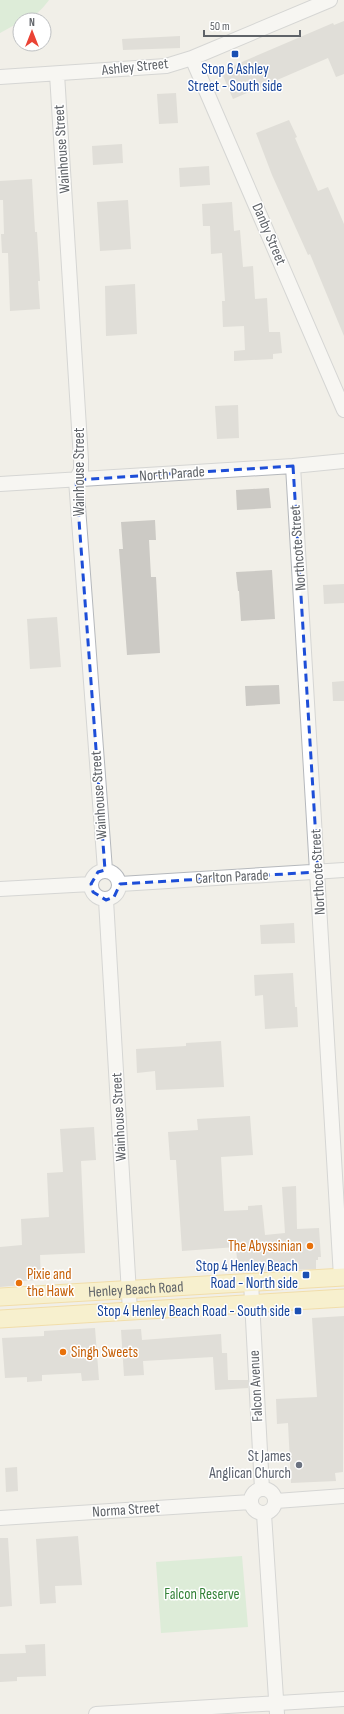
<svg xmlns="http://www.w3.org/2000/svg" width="344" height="1714" font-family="'Sofia Sans Condensed',sans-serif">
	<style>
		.green { fill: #c5e8c5 }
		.building { fill: #cccac5 }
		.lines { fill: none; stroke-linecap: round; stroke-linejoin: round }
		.minor-casing { stroke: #b5b8bc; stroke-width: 16 }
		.major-casing { stroke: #f2c960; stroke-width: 19 }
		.minor { stroke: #fff; stroke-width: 14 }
		.major { stroke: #fff2af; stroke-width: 17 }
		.marked { fill: none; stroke: #1d4ed8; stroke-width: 3; stroke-dasharray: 8 5; stroke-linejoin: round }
		.transit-dot { fill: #1a4fb4; stroke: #fff; stroke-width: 1.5 }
		.food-dot { fill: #e8710a; stroke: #fff; stroke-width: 1.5 }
		.worship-dot { fill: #6b7280; stroke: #fff; stroke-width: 1.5 }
		.labels { text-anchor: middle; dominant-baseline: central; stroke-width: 3; stroke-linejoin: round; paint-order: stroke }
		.street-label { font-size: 15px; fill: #5f6368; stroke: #fff }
		.transit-label { font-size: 15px; fill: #164399; stroke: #fff; text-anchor: end }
		.food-label { font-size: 15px; fill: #c56008; stroke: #fff; text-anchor: start }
		.worship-label { font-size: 15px; fill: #5b616d; stroke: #fff; text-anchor: end }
		.park-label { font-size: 15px; fill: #348238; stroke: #fff }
	</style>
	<rect width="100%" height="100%" fill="#f1efe8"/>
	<path class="green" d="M0 0H49C42 9 33 20 20 20V22L0 33Z
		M242 1556 248 1627 161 1633 156 1562Z"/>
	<path class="building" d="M344 21V74L336 77 328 58 233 99 221 71 333 23 334 25Z
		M180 36V48L123 50 122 39Z
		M176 93 178 123 159 124 157 94Z
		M289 120 297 137 295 138 318 191 328 187 344 224V336L310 254 308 255 272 175 256 133Z
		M122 144 123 163 93 165 92 146Z
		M209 166 210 185 180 187 179 168Z
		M32 179 35 232H37L40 281H38L40 309 10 311 8 253H2L1 234H4L3 200H0V181Z
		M128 200 131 249 100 251 97 202Z
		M232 202 234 231 240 230 243 267 253 266 255 299 267 298 269 332H280L282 353 273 354V359L234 361V351L245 350 244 326 223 327 222 301H225L222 253 211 254 210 226H203L202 204Z
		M135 284 137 334 106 336 105 286Z
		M238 405 239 438 217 439 215 406Z
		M269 488 271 508 237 510 236 490Z
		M155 520 156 540H149L151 577H156L160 653 127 655 119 549H123L121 522Z
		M272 570 275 619 241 621 239 591H238L236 572Z
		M344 584V603L324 604 323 585Z
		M57 617 61 667 30 669 27 619Z
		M344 681V701H333L332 682Z
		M279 685 280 704 246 706 245 686Z
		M294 923 295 943 261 944 260 925Z
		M293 973 295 1007H297L298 1027 265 1029 263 995 255 996 254 975Z
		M221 1041 224 1087 156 1090 155 1071 137 1073 136 1049 186 1046V1043Z
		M250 1116 253 1155 221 1157 224 1211 248 1210V1206L262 1205 265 1235 285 1233 282 1187 296 1186 297 1229 319 1228 321 1257H318V1260H316V1269L238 1272 236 1247 182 1251 176 1160H170L168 1132 198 1130 197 1119Z
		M94 1127 96 1160 81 1161 85 1253 40 1255 41 1280 22 1281V1285L0 1287V1247L22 1245 21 1219 49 1217 47 1173 63 1172 60 1129Z
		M344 1316 343 1472 335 1473 336 1481 291 1483 288 1423 277 1424 276 1399 317 1397 312 1318Z
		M95 1328 99 1380 82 1381 81 1373 42 1375V1381L27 1382V1377L5 1378 2 1338 44 1336V1331Z
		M141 1329 142 1340 221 1334 222 1353H227L228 1380H248V1388L215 1390 213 1357 143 1361 144 1375 124 1376 121 1330Z
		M17 1467 18 1491 6 1492 5 1468Z
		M78 1536 82 1585 55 1586 56 1603 40 1604 36 1539Z
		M0 1538H8L12 1606 0 1607Z
		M45 1644 46 1676 17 1677V1681L0 1682V1654L26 1653 25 1645Z"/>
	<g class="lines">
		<g class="minor-casing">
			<path id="minor" d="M192 58 344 410
				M57 74 81 460V470L76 480 105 870
				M0 77 166 66 192 58 330 0
				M293 466 341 1277
				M0 484 293 466 344 461
				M91 885a14 14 0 1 1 28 0a14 14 0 1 1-28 0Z
				M120 884 344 870
				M0 889 91 884
				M106 900 130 1311
				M251 1282 262 1489
				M251 1501a12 12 0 1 1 24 0a12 12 0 1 1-24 0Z
				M276 1501 344 1496
				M264 1514 277 1714
				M0 1518 251 1502
				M96 1714 344 1699"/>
		</g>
		<g class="major-casing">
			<g id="major">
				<path id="s1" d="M0 1297 344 1277"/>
				<path d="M0 1319 344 1298"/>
			</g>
		</g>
		<use href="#minor" class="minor"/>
		<use href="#major" class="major"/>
	</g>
	<path d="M0 0H344V1714H0ZM293 466 318 872 120 884 114 897 106 900 93 892 91 884 98 872 105 870 76 480Z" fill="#f1efe8" fill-opacity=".55" fill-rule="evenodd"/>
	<path class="marked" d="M293 466 318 872 120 884 114 897 106 900 93 892 91 884 98 872 105 870 76 480Z"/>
	<g class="transit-dot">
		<rect x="231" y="50" width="8" height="8" rx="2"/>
		<rect x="302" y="1271" width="8" height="8" rx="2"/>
		<rect x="294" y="1307" width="8" height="8" rx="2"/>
	</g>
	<g class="food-dot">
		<circle cx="310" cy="1246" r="4"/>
		<circle cx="19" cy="1283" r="4"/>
		<circle cx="63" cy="1352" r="4"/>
	</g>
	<circle class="worship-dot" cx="299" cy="1465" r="4"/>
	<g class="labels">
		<g class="street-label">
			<text transform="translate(135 67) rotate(-6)">Ashley Street</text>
			<text transform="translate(62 149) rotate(-94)">Wainhouse Street</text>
			<text transform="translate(269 234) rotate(67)">Danby Street</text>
			<text transform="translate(79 472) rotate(-90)">Wainhouse Street</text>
			<text transform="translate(172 474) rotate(-4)">North Parade</text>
			<text transform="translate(298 548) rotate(-94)">Northcote Street</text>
			<text transform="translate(99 795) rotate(-94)">Wainhouse Street</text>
			<text transform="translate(318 872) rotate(-93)">Northcote Street</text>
			<text transform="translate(232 877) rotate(-3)">Carlton Parade</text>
			<text transform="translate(119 1117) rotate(-93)">Wainhouse Street</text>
			<text stroke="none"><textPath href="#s1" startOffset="136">Henley Beach Road</textPath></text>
			<text transform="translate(256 1386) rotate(-93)">Falcon Avenue</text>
			<text transform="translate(126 1510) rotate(-4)">Norma Street</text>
		</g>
		<g class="transit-label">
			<text x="235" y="69" text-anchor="middle">Stop 6 Ashley<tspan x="235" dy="17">Street - South side</tspan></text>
			<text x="298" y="1266">Stop 4 Henley Beach<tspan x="298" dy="17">Road - North side</tspan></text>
			<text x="290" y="1311">Stop 4 Henley Beach Road - South side</text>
		</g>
		<g class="food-label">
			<text x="302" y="1246" text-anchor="end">The Abyssinian</text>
			<text x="27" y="1274">Pixie and<tspan x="27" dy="17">the Hawk</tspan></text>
			<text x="71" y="1352">Singh Sweets</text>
		</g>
		<g class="worship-label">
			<text x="291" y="1456">St James<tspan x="291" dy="17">Anglican Church</tspan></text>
		</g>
		<g class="park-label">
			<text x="202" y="1594">Falcon Reserve</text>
		</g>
	</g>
	<g transform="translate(32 32)"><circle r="19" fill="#ffffff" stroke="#bfc1c3"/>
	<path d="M0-3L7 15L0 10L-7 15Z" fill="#ea4335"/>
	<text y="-6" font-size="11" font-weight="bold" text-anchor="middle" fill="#5f6368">N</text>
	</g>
	<path d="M204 30v6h96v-6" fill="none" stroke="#5f6368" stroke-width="2"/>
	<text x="210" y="30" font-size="12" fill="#5f6368" stroke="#ffffff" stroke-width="3" paint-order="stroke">50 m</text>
</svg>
